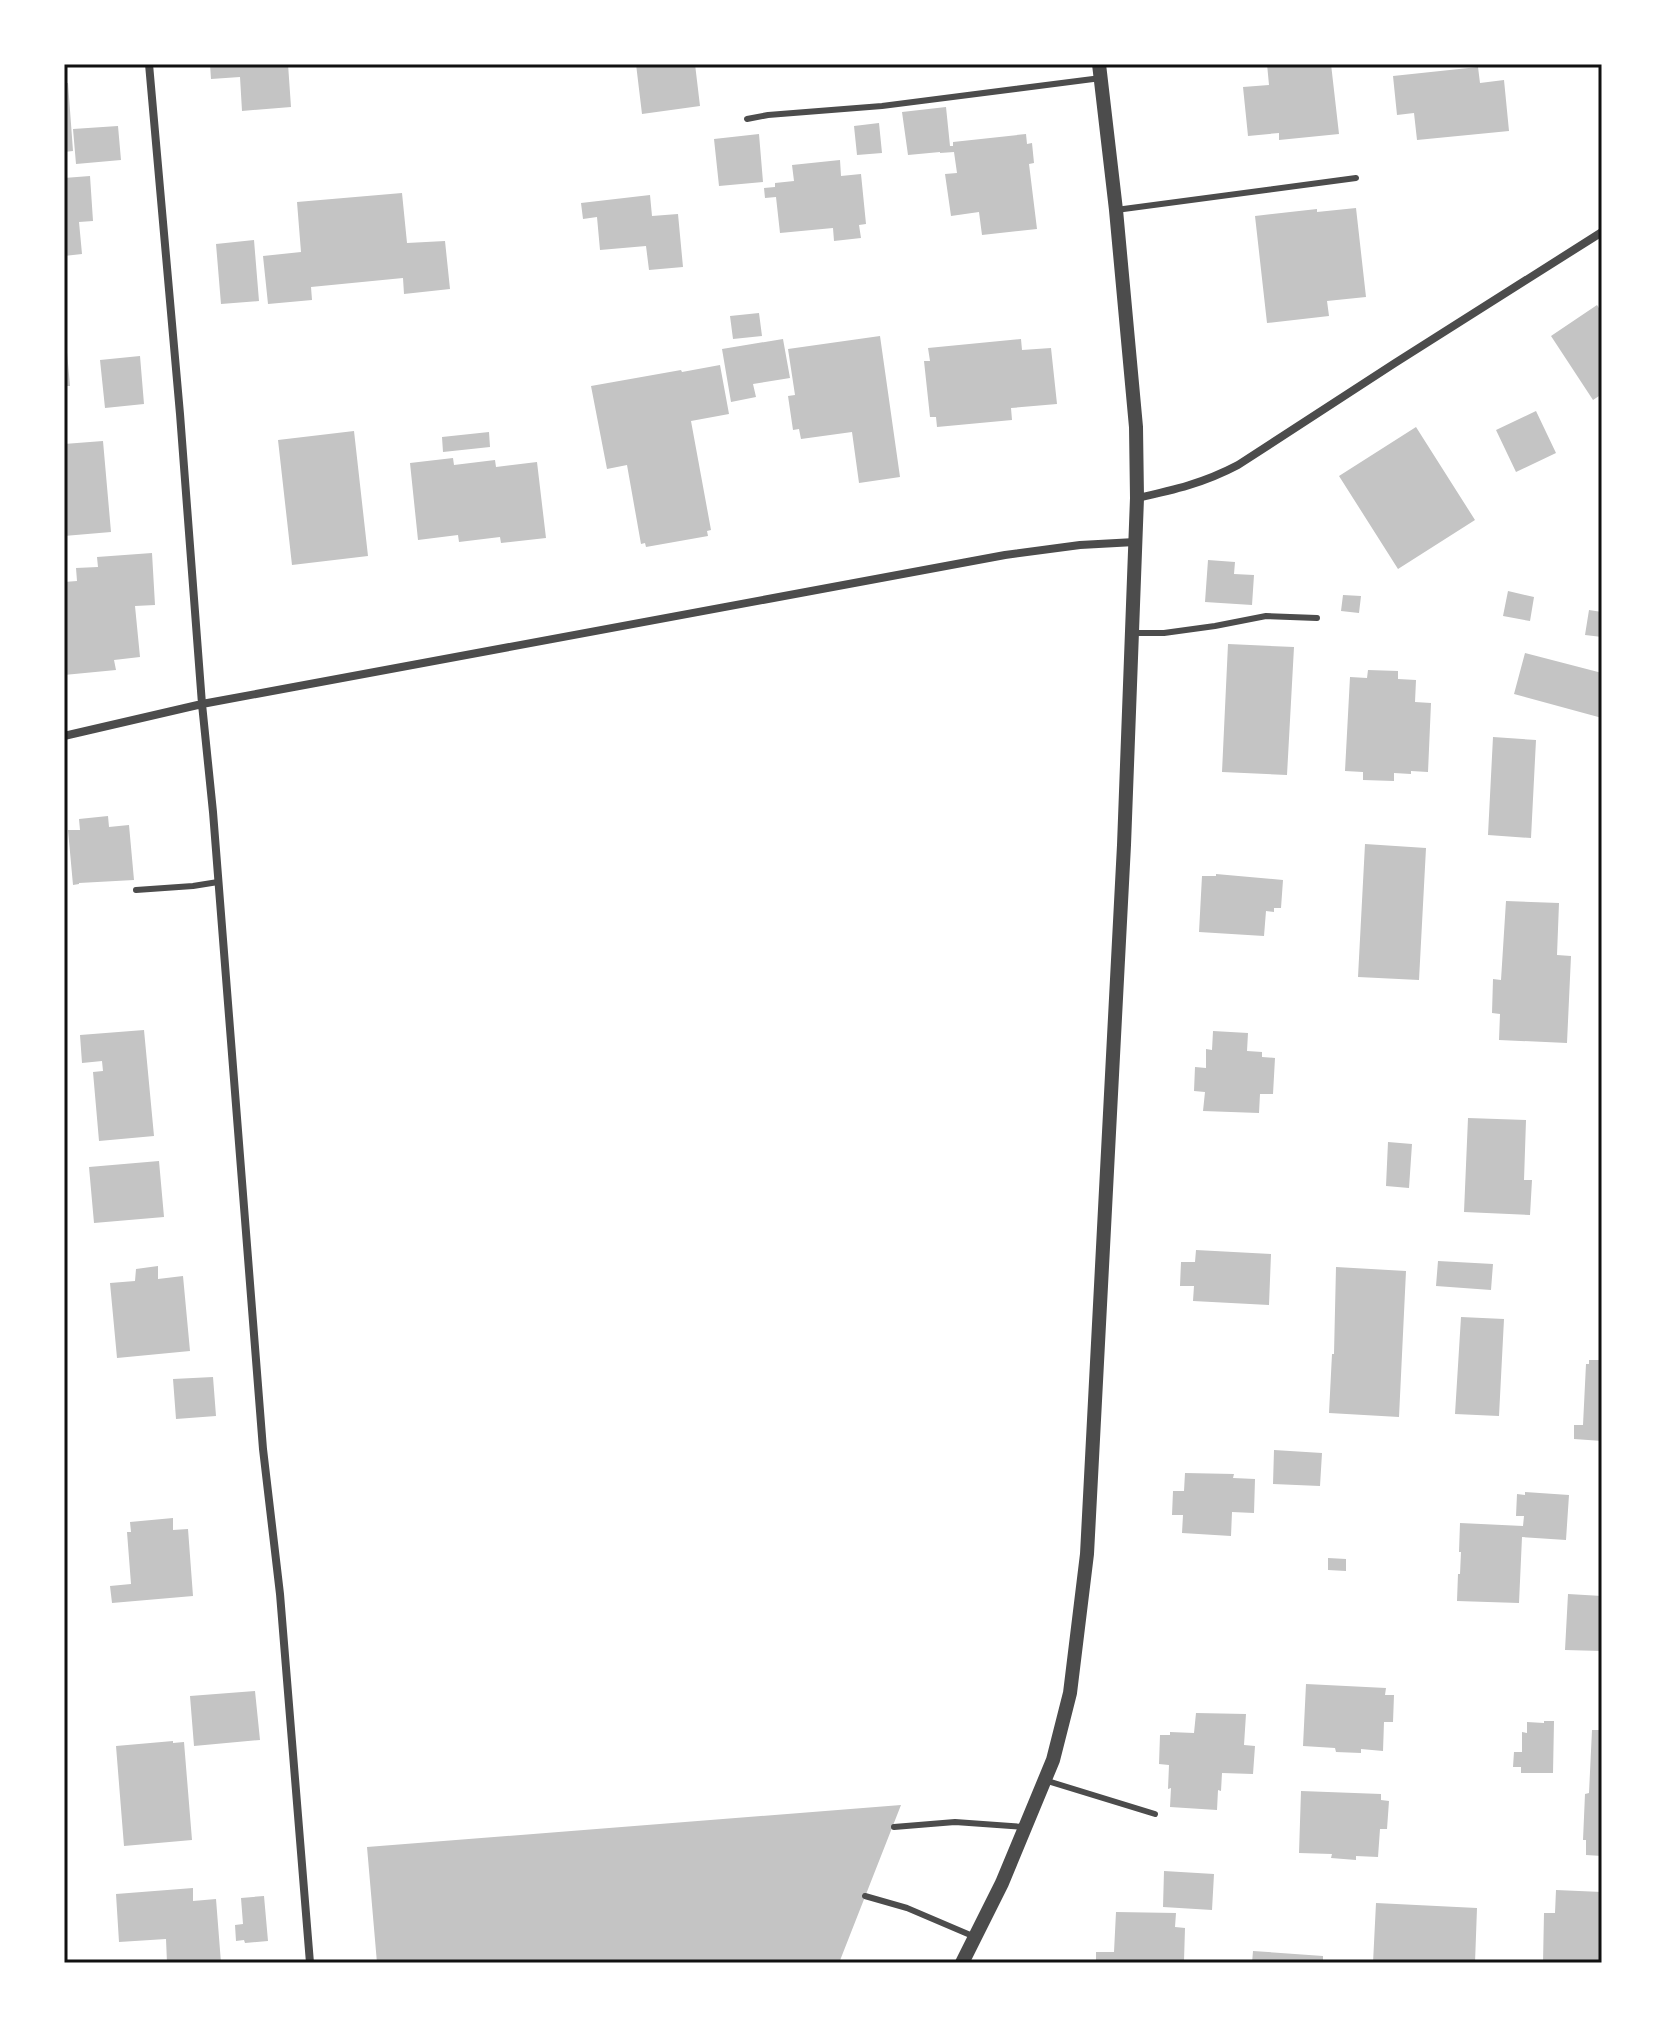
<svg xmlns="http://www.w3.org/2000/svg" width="1666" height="2027" font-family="Raleway,sans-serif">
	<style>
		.building { fill: #c4c4c4 }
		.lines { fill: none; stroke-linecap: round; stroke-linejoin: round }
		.service { stroke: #4c4c4c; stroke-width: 6 }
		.minor { stroke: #4c4c4c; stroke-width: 8 }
		.tertiary { stroke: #4c4c4c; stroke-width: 14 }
		.neatline { fill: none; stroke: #111; stroke-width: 3 }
	</style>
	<rect width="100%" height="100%" fill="#fff"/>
	<path class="building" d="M210 64H288L291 107 242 111 240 77 211 79Z
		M636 64H695L700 106 642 114Z
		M1267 64H1331L1339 134 1279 140V133L1248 136 1243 87 1269 85Z
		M1478 67 1480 83 1504 80 1509 131 1417 140 1414 113 1397 115 1393 76Z
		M64 83H68L73 151 64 152Z
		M946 107 950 146H953V142L1026 134 1027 144 1032 143 1034 163 1029 164 1037 229 982 235 979 212 951 216 945 174 957 173 954 152 940 153V152L908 155 902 112Z
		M879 123 882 153 857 155 854 126Z
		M118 126 121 160 76 164 73 129Z
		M759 134 763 182 719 186 714 139Z
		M840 160 841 176 861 174 866 224 859 225 861 238 834 241 833 228 780 233 776 197 765 198 764 188 775 187V183L794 181 792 165Z
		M90 176 93 221 79 222 82 254 64 256V178Z
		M402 193 407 243 445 241 450 289 404 294 403 278 311 287 312 300 268 304 263 256 301 252 297 202Z
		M650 195 652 216 678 214 683 267 649 270 646 246 600 250 597 217 583 219 581 203Z
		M1356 208 1366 297 1327 301 1329 316 1267 323 1255 216 1317 209V212Z
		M254 240 259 301 221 304 216 244Z
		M1597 305 1602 313V394L1593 400 1551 336Z
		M759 313 762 336 733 339 730 316Z
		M880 336 900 477 859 483 852 432 801 439 799 429 793 430 788 396 795 395 788 349Z
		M783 339 790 378 753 384 756 397 731 402 722 349Z
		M1021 339 1022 350 1051 348 1057 404 1011 408 1012 420 937 427 936 417H930L924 361H930L928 348Z
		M64 341H66L70 386H64Z
		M140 356 144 404 105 408 100 360Z
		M720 365 729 414 691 421 711 530 707 531 708 536 646 547 645 543 641 544 627 465 607 469 591 386 681 370 682 372Z
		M1536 411 1556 453 1516 472 1496 430Z
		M1416 427 1475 520 1398 569 1339 476Z
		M354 431 368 556 292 565 278 440Z
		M489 432 490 447 443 452 442 437Z
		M103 441 111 532 64 536V444Z
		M453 458 454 465 495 460 496 467 537 462 546 538 501 543 500 537 459 542 458 535 418 540 410 463Z
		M152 553 155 605 135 606 140 657 114 660 116 670 64 675V582L77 581 76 568 98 567 97 557Z
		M1208 560 1235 562 1234 574 1254 575 1252 605 1205 602Z
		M1508 591 1534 597 1530 621 1503 616Z
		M1343 595 1361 596 1359 613 1341 611Z
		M1589 610 1602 612V637L1585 635Z
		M1228 644 1294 647 1287 775 1222 772Z
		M1525 653 1602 673V718L1514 694Z
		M1368 670 1398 671V679L1416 680 1415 702 1431 703 1428 772 1411 771V774L1394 773V781L1363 780V772L1345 771 1350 677 1367 678Z
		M1493 737 1536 740 1531 838 1488 835Z
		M108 816 109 827 129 825 134 880 79 883V884L73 885 68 830H80L79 819Z
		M1365 844 1426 848 1419 980 1358 977Z
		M1216 874 1283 880 1281 908H1274V912L1266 911 1264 936 1199 932 1202 876H1216Z
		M1506 901 1559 903 1557 955 1571 956 1567 1043 1499 1040 1500 1014 1492 1013 1493 979 1501 980Z
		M144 1030 154 1136 99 1141 93 1072 103 1071 102 1061 82 1063 80 1035Z
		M1213 1031 1248 1033 1247 1051 1262 1052V1057L1275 1058 1273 1094H1260L1259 1113 1203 1111 1205 1092 1194 1091 1195 1067 1206 1068V1049L1212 1050Z
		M1468 1118 1526 1120 1524 1180H1532L1530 1215 1464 1212Z
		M1388 1142 1412 1144 1409 1188 1386 1186Z
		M159 1161 164 1217 94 1223 89 1167Z
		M1196 1250 1271 1254 1269 1305 1193 1301 1194 1286H1180L1181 1262H1195Z
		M1438 1261 1493 1264 1491 1290 1436 1286Z
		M158 1266V1279L183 1276 190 1351 117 1358 110 1283 135 1281 136 1269Z
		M1336 1267 1406 1271 1399 1417 1329 1413 1332 1354H1334Z
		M1461 1317 1504 1319 1499 1416 1455 1414Z
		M1589 1360H1602V1441L1574 1439V1425H1583L1586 1364H1589Z
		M213 1377 216 1416 176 1419 173 1379Z
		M1274 1450 1322 1453 1320 1486 1273 1484Z
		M1185 1473 1234 1474 1233 1478 1255 1479 1254 1513 1232 1512 1231 1536 1182 1533 1183 1515H1172L1173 1491H1184Z
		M1525 1492 1569 1495 1566 1540 1522 1537 1519 1603 1457 1601 1458 1574H1460L1461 1552H1459L1460 1523 1523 1526 1524 1516H1516L1517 1494 1525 1495Z
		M173 1518V1530L188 1529 193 1596 112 1603 110 1586 131 1584 127 1532H131L130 1522Z
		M1328 1558 1346 1559V1571L1328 1570Z
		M1568 1594 1602 1596V1651L1565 1650Z
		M1306 1684 1386 1688 1385 1695H1394L1393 1722H1384L1383 1751 1361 1749V1753L1336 1752 1335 1748 1303 1746Z
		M255 1691 260 1740 194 1746 190 1696Z
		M1196 1713 1246 1714 1244 1745 1255 1746 1253 1774 1222 1773 1221 1791 1218 1790 1217 1810 1170 1807 1171 1788 1168 1789 1169 1765 1159 1764 1160 1735H1170V1732L1194 1733Z
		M1544 1721H1554L1553 1773H1521V1767H1513L1514 1752H1522V1732L1527 1733V1722L1544 1723Z
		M1592 1730H1602V1856L1586 1855V1840H1583L1585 1794 1589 1793Z
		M173 1741V1743L184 1742 192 1840 124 1846 116 1746Z
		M1301 1791 1381 1794V1800L1389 1801 1387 1829H1380L1378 1857 1356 1856V1860L1331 1858 1332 1854 1299 1853Z
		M901 1805 839 1963H377L367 1847Z
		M1164 1871 1214 1874 1212 1910 1163 1907Z
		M193 1888V1901L216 1899 221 1963H167L166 1939 119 1942 116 1894Z
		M1556 1890 1602 1892V1963H1543L1544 1913H1555Z
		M264 1896 268 1941 245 1943 244 1940 236 1941 235 1925 243 1924 241 1898Z
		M1376 1903 1477 1908 1475 1963H1373Z
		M1116 1912 1176 1913 1175 1927 1185 1928 1184 1961 1174 1960V1963H1096V1952H1114Z
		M1253 1951 1323 1956V1963H1252Z"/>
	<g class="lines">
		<path class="service" d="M747 119 768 115 882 106 1101 78
			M1116 210 1356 178
			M1131 633H1164L1215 626 1266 616 1317 618
			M136 890 193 886 218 882
			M1044 1780 1155 1814
			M894 1827 955 1822 1024 1827
			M865 1896 907 1908 975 1937"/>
		<path class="minor" d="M149 64 180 414 202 704 213 812 263 1449 280 1594 310 1963
			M1137 498C1174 490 1204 483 1238 465L1395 363 1602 232
			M64 736 202 704 1005 555 1080 545 1135 542"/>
		<path class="tertiary" d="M962 1963 1002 1883 1053 1760 1070 1693 1087 1554 1124 845 1137 498 1136 427 1116 210 1099 64"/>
	</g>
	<rect width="1666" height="2027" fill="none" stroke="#ffffff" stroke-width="132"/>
	<rect x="66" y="66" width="1534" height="1895" class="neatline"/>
</svg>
